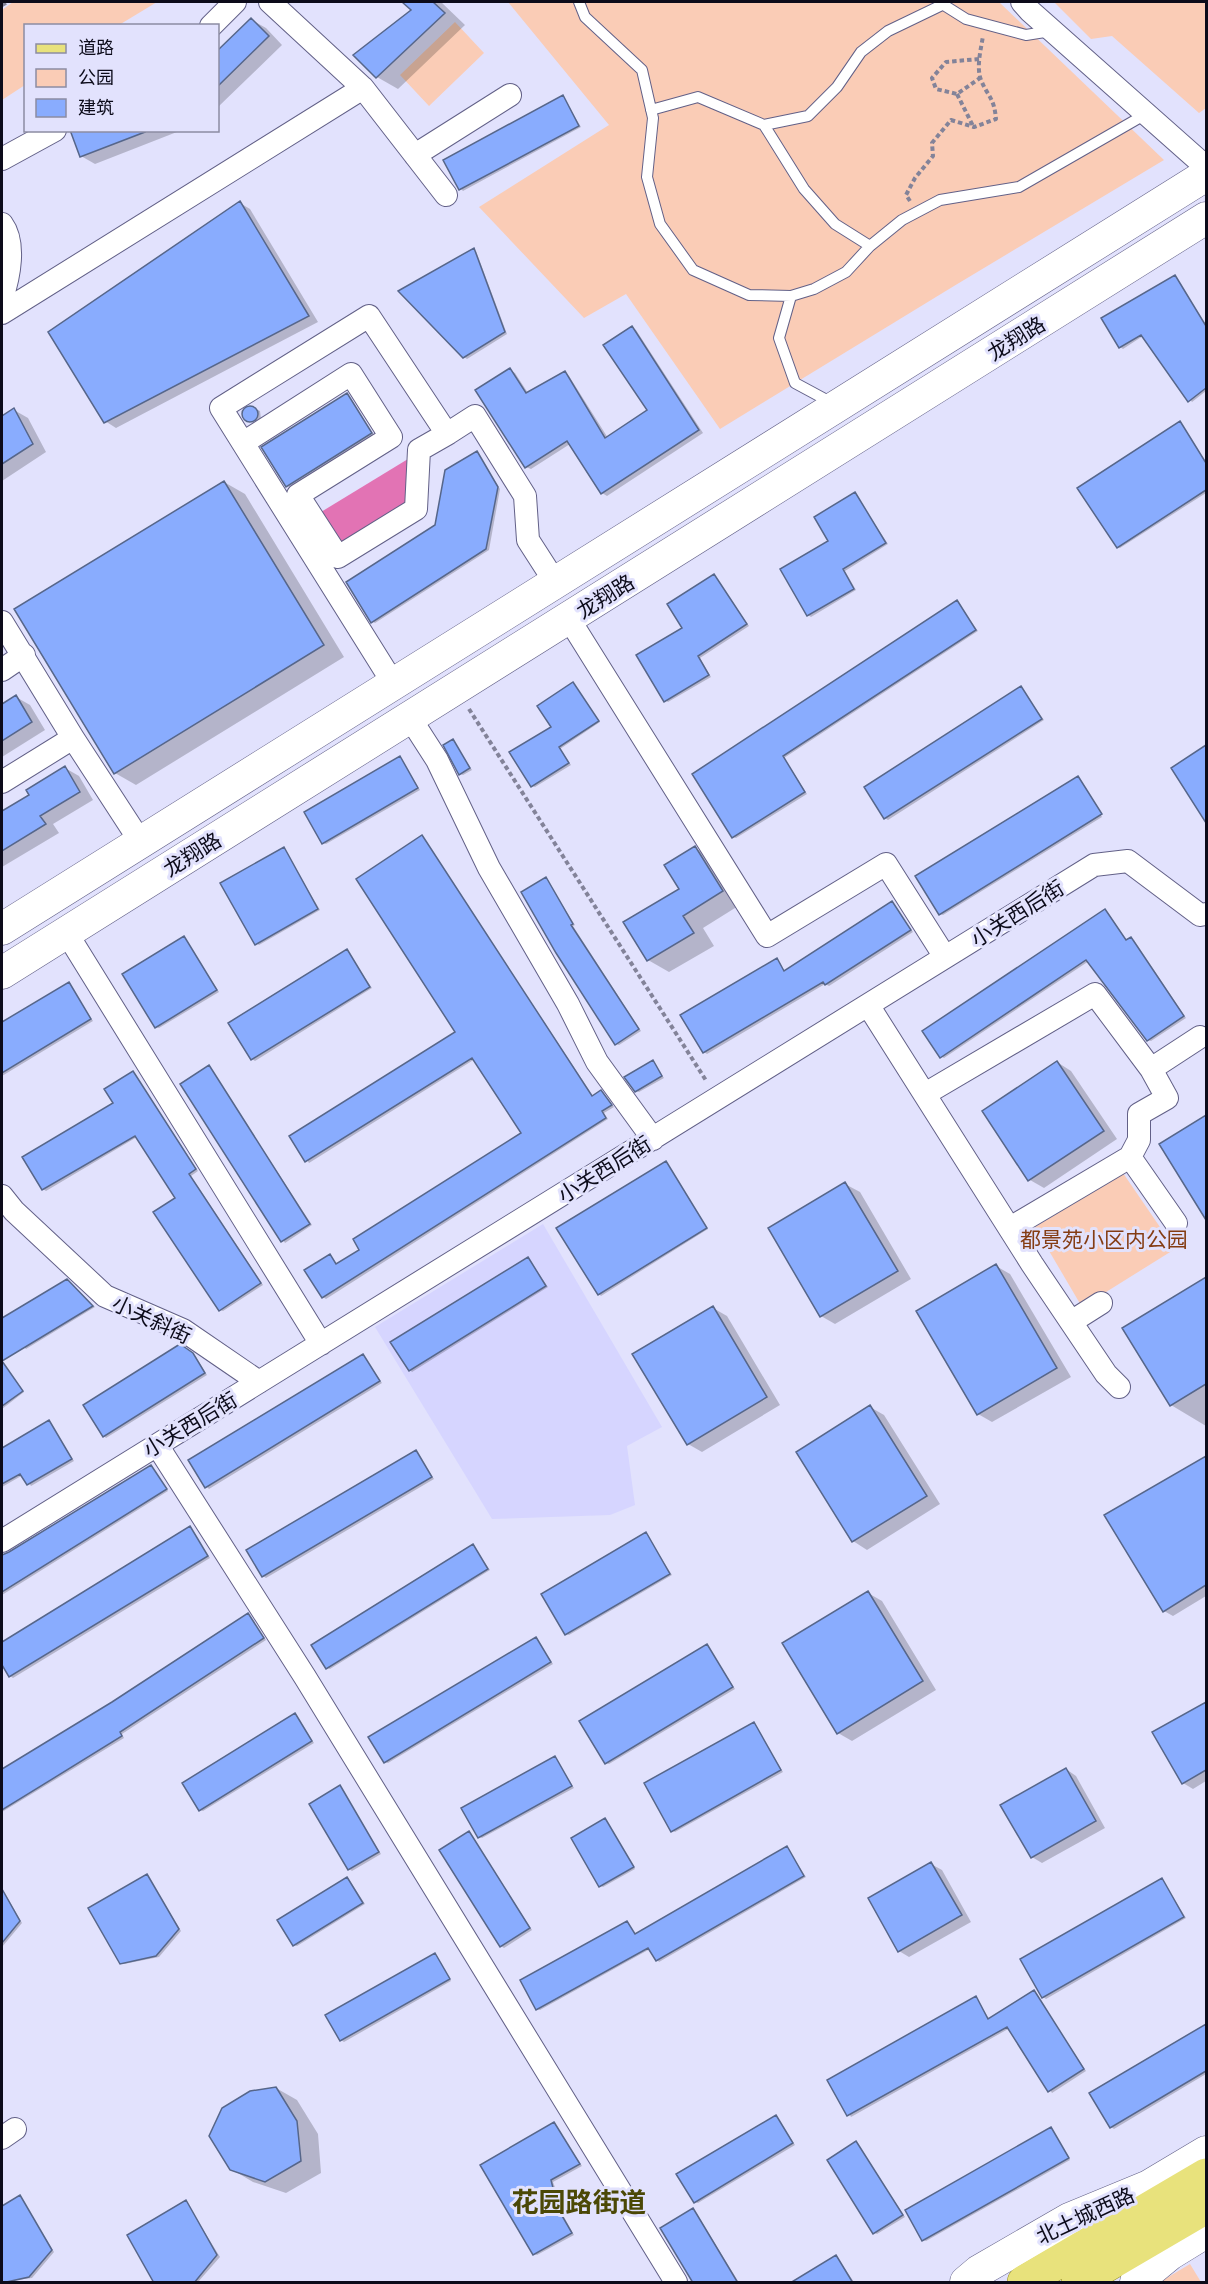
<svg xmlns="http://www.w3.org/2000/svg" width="1208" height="2284" font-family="'Open Sans','Noto Sans SC',sans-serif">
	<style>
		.built { fill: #d6d5ff }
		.green { fill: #faccb6 }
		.water { fill: #e273b4 }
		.shadow { fill: #0003 }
		.building { fill: #89acfe; stroke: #56668a; stroke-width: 1.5 }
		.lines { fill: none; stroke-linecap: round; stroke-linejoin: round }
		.lane-casing { stroke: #626087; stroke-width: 12 }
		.street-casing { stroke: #626087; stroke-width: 24 }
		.secondary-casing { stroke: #626087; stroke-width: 33 }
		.primary-casing { stroke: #918a20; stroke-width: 34 }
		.path { stroke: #838399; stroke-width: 4; stroke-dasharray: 4.5 3; stroke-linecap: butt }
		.lane { stroke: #fff; stroke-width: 10 }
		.street { stroke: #fff; stroke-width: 22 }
		.secondary { stroke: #fff; stroke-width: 32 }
		.primary { stroke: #e8e27c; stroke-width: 33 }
		.labels { text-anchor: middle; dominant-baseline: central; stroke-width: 6; stroke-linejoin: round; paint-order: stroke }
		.street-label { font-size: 21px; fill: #0c0b1a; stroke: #e2e2fd }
		.park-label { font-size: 21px; fill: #843c13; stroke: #e2e2fd }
		.district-label { font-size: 27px; font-weight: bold; fill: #4b4806; stroke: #e2e2fd }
	</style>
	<rect width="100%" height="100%" fill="#e2e2fd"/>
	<path class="built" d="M543 1224 662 1427 627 1446 635 1505 610 1515 492 1519 375 1327Z"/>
	<path class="green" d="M13 2H157L119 25 26 26 25 85 2 100V10Z
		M508 2H999L1164 160 954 286 720 429 626 294 584 318 479 207 609 125Z
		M1054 2H1206V108L1199 113 1112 36 1091 39Z
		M455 22 484 53 429 106 400 75Z
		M1123 1173 1175 1249 1082 1307 1035 1227Z
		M1190 2264 1201 2282H1160Z"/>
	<path class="water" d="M408 459 406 506 341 544 321 512Z"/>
	<path class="shadow" d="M404 2H441L465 25 398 89 377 77 355 55 413 10Z
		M252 20 266 28 282 45 218 107V52Z
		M563 97 581 127 463 191 461 189Z
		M79 130H182L95 164 81 156Z
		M240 203 250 209 318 322 116 428 105 421Z
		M474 250 476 251 507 334 467 359 464 357Z
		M1175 277 1206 325V391L1192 402 1143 336 1123 349 1120 347Z
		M632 327 636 330 703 433 607 496 602 493 570 444 531 469 526 467 510 370 515 373 528 393 565 373 569 376 608 438 650 410Z
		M347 394 374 435 290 487 287 486Z
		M252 407 260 411 261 419 253 423 248 421 243 413Z
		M14 410 28 418 46 452 2 481V417Z
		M1180 423 1206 462V493L1120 548 1118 547Z
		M477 453 500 489 489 550 375 623 372 621 436 526Z
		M224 482 245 494 344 657 136 785 115 773Z
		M855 494 888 544 845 571 856 590 811 617 808 615 830 542Z
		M714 576 749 626 700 658 711 677 668 702 665 700 684 628Z
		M957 602 978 631 784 758 807 794 736 838 733 837 694 774Z
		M573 684 600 722 560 749 571 765 535 787 532 786 553 727Z
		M1021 688 1044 720 888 820 885 818Z
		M16 697 30 705 45 730 2 757V705Z
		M453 741 472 770 463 775 460 774Z
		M1206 747V820L1173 768Z
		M400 758 420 790 326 844 323 843Z
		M65 768 79 776 93 800 53 824 59 833 2 867V813L31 795Z
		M1077 778 1102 817 943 915 940 914Z
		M422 837 593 1096 601 1092 614 1107 604 1113 608 1119 326 1299 323 1297 330 1256 338 1265 523 1134 475 1059 309 1163 291 1136 457 1032Z
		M695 848 716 860 743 903 703 928 714 946 669 972 648 960 682 889Z
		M284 849 320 910 259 945 256 943Z
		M546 879 575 925 573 926 641 1031 619 1045 616 1044Z
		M892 903 913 932 829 986 825 984 707 1054 704 1052 777 960 785 972Z
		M1106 910 1127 941 1131 938 1134 940 1186 1018 1151 1041 1148 1040 1089 961 944 1058 941 1056Z
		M184 938 219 992 159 1028 156 1027Z
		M347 951 372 988 255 1061 252 1059 230 1023Z
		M69 984 93 1021 2 1076V1024Z
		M653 1062 664 1078 639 1092 636 1091Z
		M1057 1062 1071 1071 1117 1139 1044 1188 1030 1180Z
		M209 1067 312 1225 285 1243 182 1084Z
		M133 1073 198 1171 191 1176 263 1285 223 1311 220 1310 177 1198 137 1137 46 1191 43 1189 115 1104Z
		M1206 1117V1218L1162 1145Z
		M666 1163 708 1229 601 1296 599 1294Z
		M845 1184 860 1192 911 1279 835 1324 821 1316Z
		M528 1258 548 1287 412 1372 410 1370Z
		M996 1266 1010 1274 1071 1377 992 1422 978 1414Z
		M1206 1278V1426L1171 1405 1124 1328Z
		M70 1282 95 1307 26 1349 24 1347Z
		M713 1308 727 1316 780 1405 702 1452 688 1444Z
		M180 1346 196 1357 207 1375 106 1438 104 1436Z
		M363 1355 382 1383 209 1489 207 1487 190 1461Z
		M2 1362 24 1392 2 1409Z
		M870 1407 884 1415 940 1504 867 1550 853 1541Z
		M49 1422 74 1461 31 1486 23 1475 2 1487V1450Z
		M416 1452 434 1479 266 1578 263 1576Z
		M1206 1458V1596L1173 1616 1164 1611 1184 1471Z
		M151 1466 168 1491 2 1595V1557Z
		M190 1528 210 1558 13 1678 10 1676 2 1662V1643Z
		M646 1534 672 1575 569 1635 566 1634Z
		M473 1546 490 1570 330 1669 327 1668Z
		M868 1593 882 1601 936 1690 852 1741 838 1733Z
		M248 1615 266 1640 122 1734 124 1738 2 1812V1771L113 1703Z
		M536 1639 553 1664 388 1763 385 1762Z
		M707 1645 735 1689 609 1764 606 1763Z
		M1206 1703V1781L1193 1789 1183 1783 1154 1733Z
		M295 1715 314 1743 203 1811 200 1810Z
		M754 1724 783 1772 675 1832 673 1831Z
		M555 1758 574 1788 482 1838 479 1837Z
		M1066 1769 1076 1776 1105 1828 1042 1863 1032 1857Z
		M340 1787 381 1854 352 1871 349 1869Z
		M605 1820 635 1869 603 1887 601 1886Z
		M469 1832 532 1930 504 1948 501 1946Z
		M787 1848 806 1877 659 1962 650 1949 540 2010 537 2009 627 1922 636 1935Z
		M931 1864 942 1870 971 1922 909 1957 899 1951Z
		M147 1876 181 1931 159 1957 124 1964 121 1963Z
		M348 1878 365 1904 297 1946 294 1945Z
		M1162 1879 1186 1918 1046 1999 1043 1997Z
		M2 1888 22 1923 2 1947Z
		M435 1954 451 1981 344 2042 341 2040 327 2016Z
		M1034 1992 1086 2071 1052 2093 1010 2028 851 2117 829 2081 976 1998 990 2020Z
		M1204 2027 1206 2029V2074L1114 2129 1111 2127Z
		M276 2088 297 2100 318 2134 321 2173 286 2193 253 2182 231 2169Z
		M776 2116 795 2145 698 2203 695 2202Z
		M554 2123 582 2166 553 2182 556 2190 553 2197 574 2235 537 2255 534 2254Z
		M1051 2129 1070 2160 926 2241 923 2240Z
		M856 2143 905 2217 877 2234 875 2233Z
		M20 2197 54 2252 32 2278 2 2282V2208Z
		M186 2202 220 2257 198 2282H156Z
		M693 2209 695 2211 738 2281 735 2282Z
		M836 2256 854 2282H792Z"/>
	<path class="building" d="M402 2H433L445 13 376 78 353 55 411 10Z
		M251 18 269 36 218 86V50Z
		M563 95 579 126 459 190 443 160Z
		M70 130H144L145 132 80 157Z
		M240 201 309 316 104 423 48 332Z
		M474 248 505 332 463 358 398 291Z
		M1175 275 1206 326V388L1188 402 1141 335 1119 348 1101 318Z
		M632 326 699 430 601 494 567 441 525 468 475 390 510 368 526 393 565 371 605 438 647 410 603 345Z
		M347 393 372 433 286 487 261 447Z
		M242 414a8 8 0 1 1 16 0a8 8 0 1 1-16 0Z
		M14 408 33 444 2 464V416Z
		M1180 421 1206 463V490L1117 548 1077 488Z
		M477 451 498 487 486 549 371 623 346 582 435 525 445 470Z
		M224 481 324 645 114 774 14 609Z
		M855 492 886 543 843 569 854 589 807 616 780 569 828 541 814 517Z
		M714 574 747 624 698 656 709 675 664 702 636 655 682 628 667 604Z
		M957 600 976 630 783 756 805 792 732 838 692 774Z
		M573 682 599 721 559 747 569 763 531 787 509 752 551 727 537 706Z
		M1021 686 1042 719 884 819 864 787Z
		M16 695 32 722 2 741V704Z
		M453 739 470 768 459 775 443 745Z
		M1206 745V823L1171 768Z
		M400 756 418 788 322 844 304 812Z
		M65 766 80 792 40 816 46 824 2 851V811L29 795 26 790Z
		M1078 776 1102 814 939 915 915 876Z
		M422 835 592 1096 601 1090 612 1105 602 1111 606 1118 322 1298 304 1270 330 1254 336 1264 359 1250 353 1239 521 1133 472 1058 305 1162 289 1136 455 1032 356 879Z
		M695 846 723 891 683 916 694 933 647 961 623 922 679 889 664 865Z
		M284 847 318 909 255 945 220 883Z
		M546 877 573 924 571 925 639 1029 615 1045 556 953 521 892Z
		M892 901 911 930 825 985 823 982 703 1053 680 1015 777 958 784 971Z
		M1105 909 1126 940 1131 937 1184 1016 1147 1041 1086 960 940 1058 922 1031Z
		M184 936 217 990 155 1028 122 974Z
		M347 949 370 987 251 1060 228 1023Z
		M69 982 91 1019 2 1073V1022Z
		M653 1060 662 1076 635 1092 624 1077Z
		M1057 1061 1104 1131 1028 1181 982 1111Z
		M209 1065 310 1224 281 1242 180 1084Z
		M133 1071 196 1169 189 1174 261 1283 219 1311 153 1212 175 1198 135 1136 42 1190 22 1157 113 1103 104 1089Z
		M1206 1115V1220L1159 1144Z
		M666 1161 707 1228 598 1295 556 1228Z
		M845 1182 898 1271 820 1317 768 1228Z
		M528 1257 546 1286 409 1371 390 1342Z
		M996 1264 1057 1368 977 1415 916 1311Z
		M1206 1277V1384L1170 1406 1122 1328Z
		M67 1279 93 1306 2 1361 23 1391 2 1406V1318Z
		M713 1306 767 1397 687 1445 632 1354Z
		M180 1344 193 1353 205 1373 103 1437 83 1405Z
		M363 1354 380 1381 205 1488 188 1460Z
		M870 1405 927 1496 852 1542 796 1452Z
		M49 1420 72 1459 27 1485 20 1474 2 1484V1448Z
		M416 1450 432 1477 262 1577 246 1550Z
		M1206 1456V1585L1163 1612 1104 1515Z
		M151 1465 167 1489 2 1592V1555L9 1552Z
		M190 1526 208 1556 9 1677 2 1665V1642Z
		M646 1532 670 1574 565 1635 541 1594Z
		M473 1544 488 1569 326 1669 311 1645Z
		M868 1591 923 1681 837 1734 782 1643Z
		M248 1613 264 1638 120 1732 122 1736 2 1810V1769L112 1702Z
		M536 1637 551 1662 384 1763 368 1737Z
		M707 1644 733 1687 605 1764 579 1721Z
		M1206 1702V1770L1182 1784 1152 1732Z
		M295 1713 312 1741 199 1811 182 1783Z
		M754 1722 781 1770 671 1832 644 1783Z
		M555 1756 572 1786 478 1838 461 1808Z
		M1066 1768 1096 1821 1031 1858 1000 1805Z
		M340 1785 379 1852 348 1870 309 1804Z
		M605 1818 634 1867 599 1887 571 1838Z
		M469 1831 530 1928 500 1947 439 1850Z
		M787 1846 804 1876 656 1961 648 1948 536 2010 520 1980 627 1921 635 1934Z
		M931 1862 962 1915 898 1952 868 1898Z
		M147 1874 179 1929 156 1956 120 1964 88 1908Z
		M347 1877 363 1903 293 1946 277 1920Z
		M1162 1878 1184 1917 1042 1998 1020 1959Z
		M2 1889 20 1921 2 1943Z
		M435 1953 450 1979 340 2041 325 2015Z
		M1034 1990 1084 2069 1048 2092 1007 2027 847 2116 827 2080 976 1996 988 2019Z
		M1206 2024V2071L1110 2128 1089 2093Z
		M276 2087 297 2121 301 2161 265 2182 230 2170 209 2136 222 2108 250 2091Z
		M776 2115 793 2143 694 2203 676 2174Z
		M554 2122 580 2164 551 2180 553 2188 550 2195 572 2233 533 2255 480 2165Z
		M1051 2127 1069 2158 922 2241 905 2210Z
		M856 2141 903 2215 873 2234 827 2160Z
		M20 2195 52 2250 29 2277 2 2283V2206Z
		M186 2200 217 2255 194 2283H154L127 2235Z
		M693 2208 738 2283H693L660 2228Z
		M836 2255 853 2283H790Z"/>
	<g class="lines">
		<g class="lane-casing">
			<path id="lane" d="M579 2 585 17 642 70 653 118 647 177 660 224 693 270 749 295 791 296 779 338 795 383 834 404
				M939 2 966 19 1026 35 1051 31
				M651 110 698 97 764 125 804 189 835 224 870 246 846 272 814 289 791 296
				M764 125 808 116 837 87 861 52 888 31 944 4
				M870 246 902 220 940 200 1019 187 1146 114"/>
		</g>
		<g class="street-casing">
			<path id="street" d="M1022 2 1030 11 1206 167
				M211 26 235 2
				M363 88 446 195
				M415 155 510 95
				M2 159 55 130
				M2 224C16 243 9 277 2 298
				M2 313 363 88 270 2
				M243 443 351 374 391 437 298 495 338 557 416 509 419 450 447 434
				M569 619 767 936 886 864 945 957
				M2 622 73 738 2 782
				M2 670 24 655
				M393 683 221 408 369 316 447 434 475 416 525 496 528 540 555 582
				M410 718 437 760 489 868 568 1004 597 1062 653 1139
				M73 738 140 841
				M66 932 321 1344
				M868 1005 1032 1264 1106 1374 1119 1387
				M1151 1069 1167 1098 1139 1114V1140L1130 1157 1176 1223
				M925 1094 1095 994 1151 1069 1200 1037
				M2 1196 14 1211 105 1296 183 1330 259 1382
				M1010 1228 1130 1157
				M1071 1322 1101 1303
				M157 1445 305 1677 676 2282
				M2 1541 1094 865 1128 861 1200 915 1206 914
				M2 2138 15 2129"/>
		</g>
		<g class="secondary-casing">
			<path id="secondary" d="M2 929 1206 175
				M2 973 1206 218
				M966 2282 979 2271 1069 2219 1149 2186 1206 2152
				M1136 2282 1170 2254 1206 2232"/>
		</g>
		<g class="primary-casing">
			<path id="primary" d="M1024 2282 1206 2175
				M1078 2282 1206 2207"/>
		</g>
		<path class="path" d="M2 5 7 2
			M979 59 946 62 932 78 936 89 957 94 980 78
			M957 94 973 126
			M910 201 906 195 915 178 933 156 932 143 951 120 974 127 996 119C994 97 988 97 981 80 976 67 981 49 983 36
			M469 709 707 1082"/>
		<use href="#lane" class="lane"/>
		<use href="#street" class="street"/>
		<use href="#secondary" class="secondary"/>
		<use href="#primary" class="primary"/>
	</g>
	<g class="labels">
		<g class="street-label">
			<text transform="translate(1016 338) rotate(-32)">龙翔路</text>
			<text transform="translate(605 596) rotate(-32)">龙翔路</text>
			<text transform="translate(192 854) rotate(-32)">龙翔路</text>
			<text transform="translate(1017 913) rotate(-32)">小关西后街</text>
			<text transform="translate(604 1169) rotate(-32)">小关西后街</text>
			<text transform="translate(152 1319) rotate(25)">小关斜街</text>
			<text transform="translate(190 1424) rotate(-31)">小关西后街</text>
			<text transform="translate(1085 2215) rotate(-25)">北土城西路</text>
		</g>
		<g class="park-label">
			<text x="1104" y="1239">都景苑小区内公园</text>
		</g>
		<g class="district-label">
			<text x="579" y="2201">花园路街道</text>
		</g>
	</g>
	<rect width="1208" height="2284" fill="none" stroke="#0c0b1a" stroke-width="6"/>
	<rect x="24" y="24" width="195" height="108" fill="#e2e2fd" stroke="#8c8ca2" stroke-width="1.5"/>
	<rect x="36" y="44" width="30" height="9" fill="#e8e27c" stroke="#8c8ca2" stroke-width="1.5"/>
	<text x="78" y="54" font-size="18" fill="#0c0b1a">道路</text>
	<rect x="36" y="69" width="30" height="18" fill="#faccb6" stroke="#8c8ca2" stroke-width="1.5"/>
	<text x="78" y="84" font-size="18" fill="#0c0b1a">公园</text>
	<rect x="36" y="99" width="30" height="18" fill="#89acfe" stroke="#8c8ca2" stroke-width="1.5"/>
	<text x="78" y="114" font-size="18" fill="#0c0b1a">建筑</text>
</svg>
